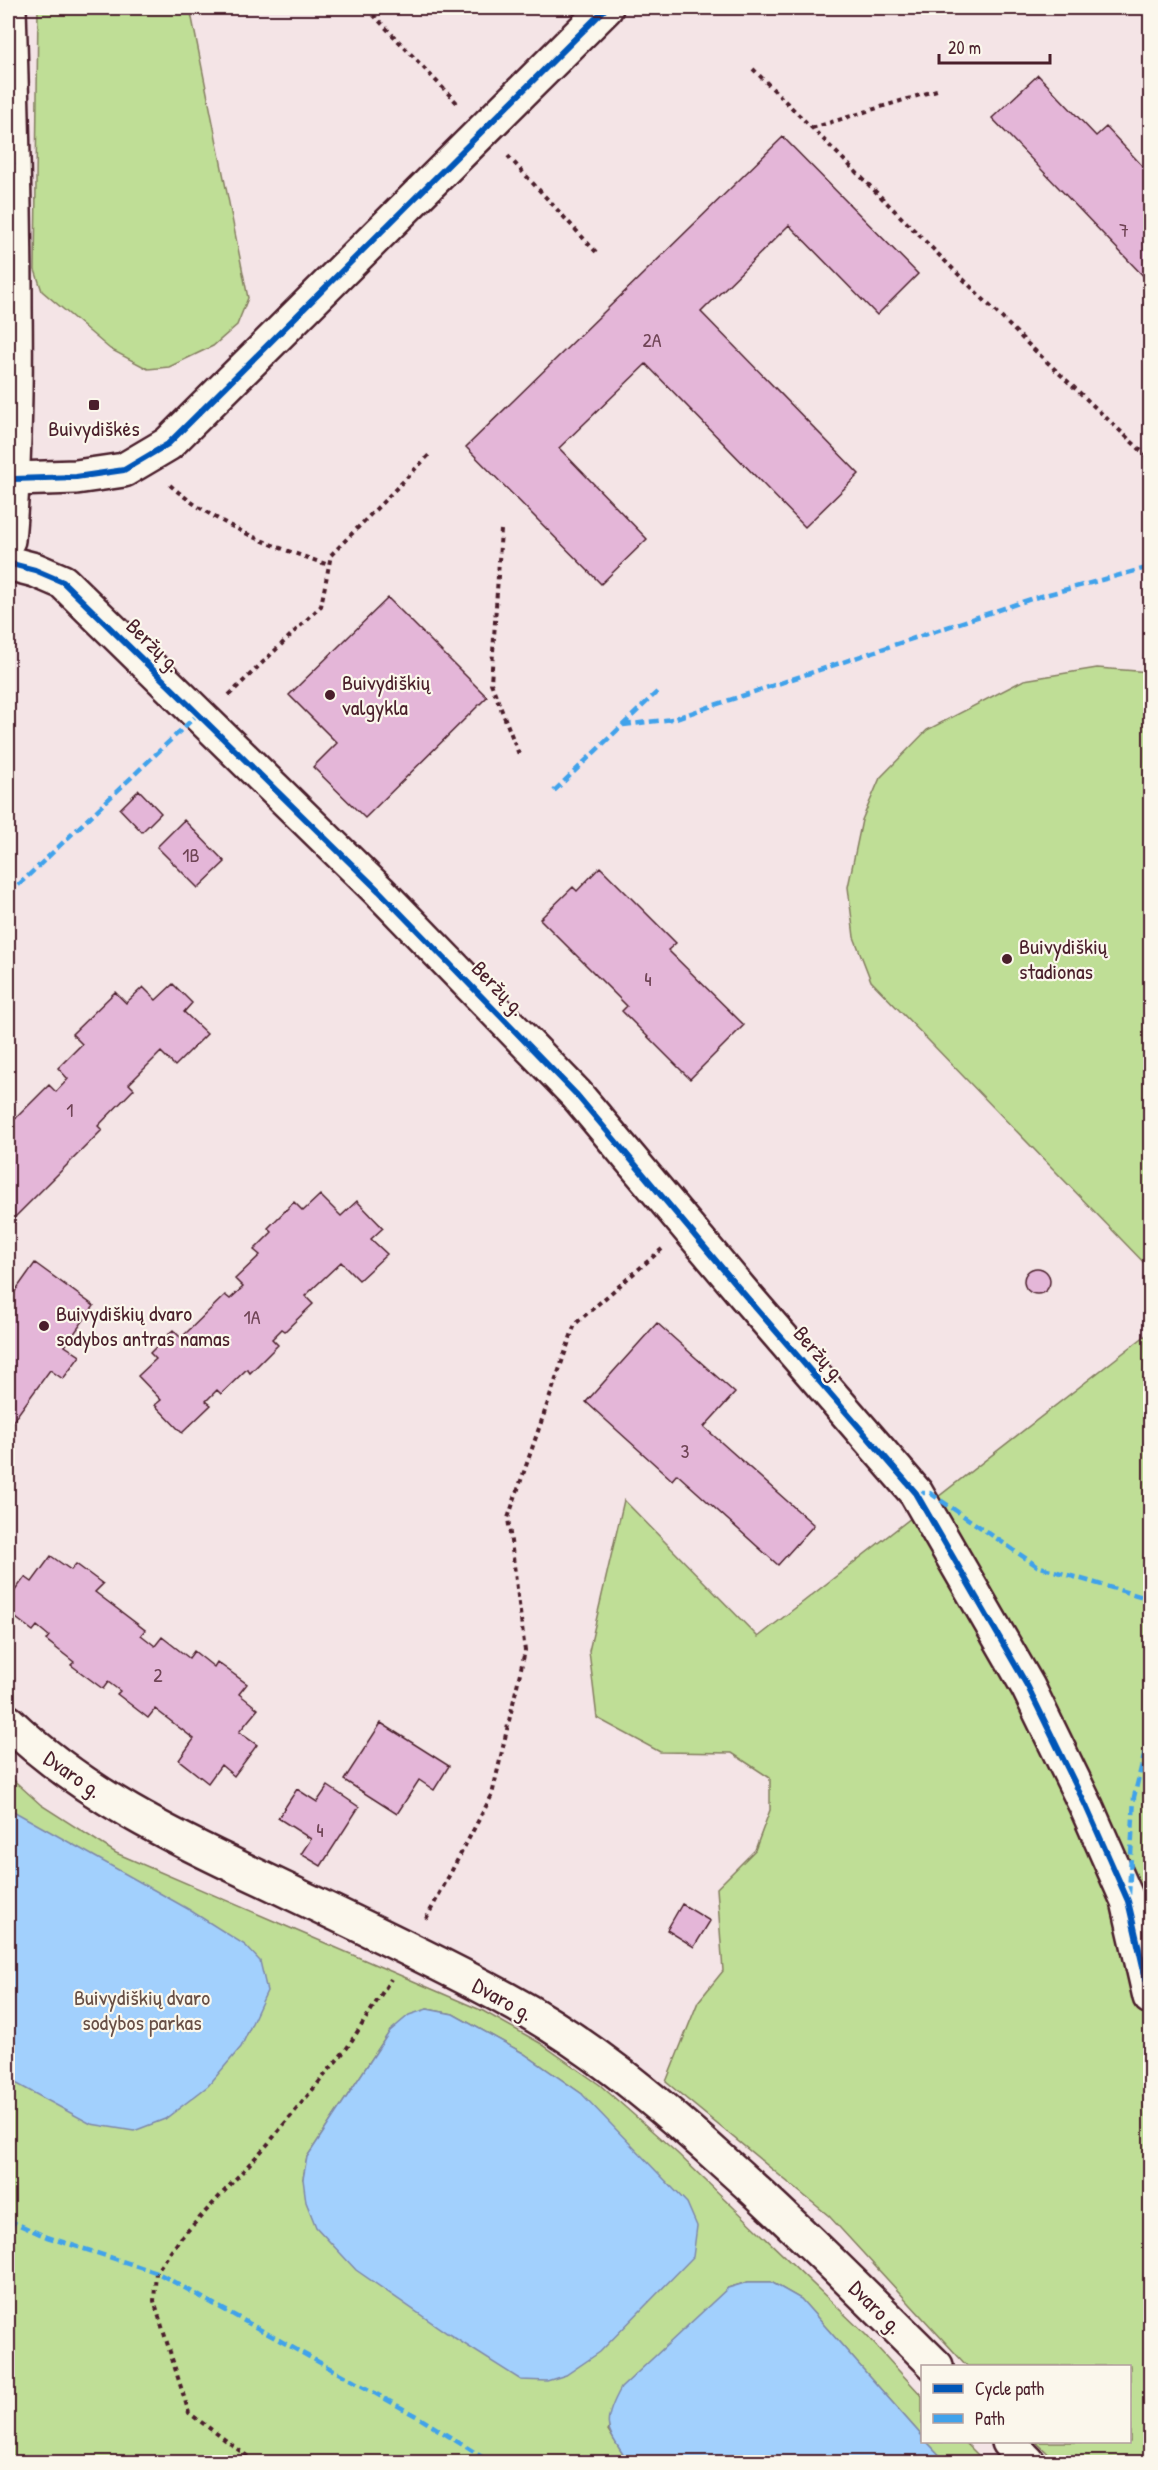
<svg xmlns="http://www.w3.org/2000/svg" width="1158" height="2470" font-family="'Patrick Hand',sans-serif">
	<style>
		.green { fill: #bfde96; stroke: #847e60; stroke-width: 1.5; fill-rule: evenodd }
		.water { fill: #a2d0fd; stroke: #7f89a9; stroke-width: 1.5 }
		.building { fill: #e4b6d8; stroke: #4a1f2b; stroke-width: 1.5 }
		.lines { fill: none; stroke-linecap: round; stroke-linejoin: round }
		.street-casing { stroke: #4a1f2b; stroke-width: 38 }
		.secondary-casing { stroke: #4a1f2b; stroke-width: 38 }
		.path { stroke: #4a1f2b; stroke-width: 4; stroke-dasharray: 4.5 4.5; stroke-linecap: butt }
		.street { stroke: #fbf7ec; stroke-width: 33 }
		.secondary { stroke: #fbf7ec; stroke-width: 33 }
		.quiet { stroke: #40a2eb; stroke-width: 4.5; stroke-dasharray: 9 4.5; stroke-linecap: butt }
		.cycleway-casing { stroke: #fbf7ec; stroke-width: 10 }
		.cycleway { stroke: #0057b8; stroke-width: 6 }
		.poi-dot { fill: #4a1f2b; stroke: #fbf7ec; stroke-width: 2 }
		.labels { text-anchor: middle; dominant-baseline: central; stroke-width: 4.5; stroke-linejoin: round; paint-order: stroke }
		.number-label { font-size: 20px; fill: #704556 }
		.poi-label { font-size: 22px; fill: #4a1f2b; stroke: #fbf7ec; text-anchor: start }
		.street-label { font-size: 22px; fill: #4a1f2b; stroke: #fbf7ec }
		.park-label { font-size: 22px; fill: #674f46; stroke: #fbf7ec }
	</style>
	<rect width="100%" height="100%" fill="#f4e4e6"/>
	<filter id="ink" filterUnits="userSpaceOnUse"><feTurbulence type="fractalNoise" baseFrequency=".0167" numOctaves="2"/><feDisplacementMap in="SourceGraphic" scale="12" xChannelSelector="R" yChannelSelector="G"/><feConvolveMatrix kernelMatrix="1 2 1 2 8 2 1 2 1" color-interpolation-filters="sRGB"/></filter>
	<g filter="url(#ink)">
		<path class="green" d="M38 8H190L248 298 237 325 213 346 169 367 148 369 110 349 42 291 35 270Z
			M1097 668 1150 672V1269L871 981 854 937 848 887 862 820 880 778 927 730 1024 680Z
			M1150 1332V2462H1057L1036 2442H1130V2366H967L829 2216 666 2082 698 2002 723 1971 717 1888 755 1850 770 1810V1778L732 1753 660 1752 597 1718 589 1651 624 1500 758 1637Z
			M8 1775 41 1805 116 1853 483 2011 540 2043 600 2085 677 2153 866 2335 922 2396V2436L801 2299 771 2282H748L728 2288 608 2430 628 2462H8ZM427 2009 453 2014 523 2053 582 2094 303 2179 307 2157 390 2031Z
			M927 2442H965L985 2462H946Z"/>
		<path class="water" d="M8 1808 188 1909 245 1945 260 1961 267 1991 241 2047 208 2086 165 2119 134 2131 91 2124 8 2079Z
			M427 2009 453 2014 523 2053 582 2094 687 2203 697 2226 693 2257 600 2352 566 2375 547 2381 521 2380 447 2333 356 2270 316 2227 306 2202 303 2179 307 2157 390 2031 409 2015Z
			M748 2282H771L801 2299 922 2436V2442H927L946 2462H628C607 2429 600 2426 621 2388L728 2288Z"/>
		<path class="building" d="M1038 75 1096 136 1106 127 1150 174V283L992 118Z
			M783 137 918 274 877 315 789 225 701 312 859 474 805 527 646 364 559 448 647 539 601 584 466 447Z
			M388 598 487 697 365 818 313 767 337 743 289 695Z
			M139 790 161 813 142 832 120 809Z
			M184 820 225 862 198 888 157 847Z
			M600 867 676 943 668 950 744 1025 690 1079 622 1011 627 1006 540 919 573 887 577 891Z
			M173 984 192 1003 184 1012 207 1034 175 1066 161 1052 129 1084 134 1089 98 1126 102 1130 9 1223 8 1126 49 1085 56 1092 68 1079 58 1068 82 1044 72 1034 115 992 126 1003 143 987 156 1000Z
			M320 1195 341 1216 357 1201 383 1228 371 1239 387 1254 359 1280 341 1262 305 1296 313 1304 285 1331 282 1329 272 1339 278 1345 250 1373 247 1369 221 1394 217 1390 206 1401 211 1405 182 1433 155 1405 161 1400 138 1376 156 1359 150 1353 173 1330 181 1338 225 1295 230 1299 243 1287 235 1279 260 1255 254 1250 272 1232 268 1228 294 1202 303 1211Z
			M35 1263 94 1306 65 1346 80 1356 63 1379 50 1370 8 1428V1301Z
			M1024 1281a13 13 0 1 1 26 0a13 13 0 1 1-26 0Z
			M657 1323 735 1393 704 1427 814 1525 778 1565 677 1474 672 1480 586 1402Z
			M51 1556 71 1570 76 1564 103 1584 95 1592 145 1630 141 1635 155 1646 162 1637 189 1658 194 1651 214 1667 217 1662 247 1684 239 1694 258 1709 239 1732 257 1745 234 1776 221 1765 208 1783 179 1760 194 1739 155 1709 148 1718 117 1694 120 1691 108 1682 103 1689 71 1665 74 1662 46 1640 49 1636 37 1626 33 1631 8 1612V1600L25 1577 32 1582Z
			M381 1723 449 1766 434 1790 419 1780 397 1814 344 1780Z
			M328 1786 359 1807 321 1866 301 1854 311 1839 278 1818 297 1789 317 1802Z
			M682 1904 710 1921 694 1947 667 1930Z"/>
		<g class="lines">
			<g class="street-casing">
				<path id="street" d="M14 479 76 477 124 470 168 444 606 8
					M8 563 35 570 63 582 379 891 576 1094 743 1293 916 1493 1028 1687 1086 1806 1128 1901 1150 1997"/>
			</g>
			<g class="secondary-casing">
				<path id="secondary" d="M8 540C15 462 16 386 15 308 15 208 12 108 9 8
					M8 1722C82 1793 172 1837 265 1880 346 1919 427 1956 506 1999 584 2041 652 2097 717 2156 793 2223 864 2295 936 2366
					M1008 2442 1028 2462"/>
			</g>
			<path class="path" d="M367 8 459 105
				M753 69 1028 344 1150 459
				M812 128 940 89
				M508 156 596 252
				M170 485C214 524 273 547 329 565
				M501 530 491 683 520 757
				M229 695 321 606 331 555 429 455
				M426 1919 492 1795 525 1651 508 1518 575 1324 662 1249
				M255 2462 189 2413 154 2301 156 2272 181 2238 267 2145 347 2048 391 1979"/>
			<use href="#street" class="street"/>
			<use href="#secondary" class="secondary"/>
			<path class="quiet" d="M8 159 14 165
				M623 725 673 719 1034 598 1150 567
				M554 791 657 692
				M8 895 199 713
				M916 1493H930L1037 1566 1150 1599
				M1129 1895 1134 1797 1150 1731
				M8 2220 47 2237 156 2272 418 2417 490 2462"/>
			<g class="cycleway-casing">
				<path id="cycleway" d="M14 479 76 477 124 470 168 444 606 8
					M8 563 35 570 63 582 379 891 576 1094 743 1293 916 1493 1028 1687 1086 1806 1128 1901 1150 1997"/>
			</g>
			<use href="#cycleway" class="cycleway"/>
		</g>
	</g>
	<g class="poi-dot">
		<rect x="88" y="399" width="12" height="12" rx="3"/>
		<circle cx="330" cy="695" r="6"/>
		<circle cx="1007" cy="959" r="6"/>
		<circle cx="44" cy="1326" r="6"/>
	</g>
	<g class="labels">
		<g class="number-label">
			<text x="1124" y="229">7</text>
			<text x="652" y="339">2A</text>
			<text x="191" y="854">1B</text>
			<text x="648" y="978">4</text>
			<text x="70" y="1109">1</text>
			<text x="252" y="1316">1A</text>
			<text x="685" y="1450">3</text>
			<text x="158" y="1674">2</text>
			<text x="320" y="1829">4</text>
		</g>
		<g class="poi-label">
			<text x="94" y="428" text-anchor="middle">Buivydiškės</text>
			<text x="342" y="682">Buivydiškių<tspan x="342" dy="25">valgykla</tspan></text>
			<text x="1019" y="946">Buivydiškių<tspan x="1019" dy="25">stadionas</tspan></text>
			<text x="56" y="1313">Buivydiškių dvaro<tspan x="56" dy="25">sodybos antras namas</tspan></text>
		</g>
		<g class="street-label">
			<text transform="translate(154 645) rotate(44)">Beržų g.</text>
			<text transform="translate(499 988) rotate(46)">Beržų g.</text>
			<text transform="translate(820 1354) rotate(49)">Beržų g.</text>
			<text transform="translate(73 1774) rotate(35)">Dvaro g.</text>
			<text transform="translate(503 1999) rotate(29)">Dvaro g.</text>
			<text transform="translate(876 2307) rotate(45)">Dvaro g.</text>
		</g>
		<g class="park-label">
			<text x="142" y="1997">Buivydiškių dvaro<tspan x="142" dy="25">sodybos parkas</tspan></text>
		</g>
	</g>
	<rect width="1158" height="2470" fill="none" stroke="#fbf7ec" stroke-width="30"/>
	<rect x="15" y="15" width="1128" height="2440" fill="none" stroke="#4a1f2b" stroke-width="2" filter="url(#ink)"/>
	<rect x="921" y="2365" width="210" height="78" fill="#fbf7ec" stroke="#b4a19f" stroke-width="1.5"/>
	<rect x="933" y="2384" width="30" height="9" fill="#0057b8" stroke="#b4a19f" stroke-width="1.5"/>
	<text x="975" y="2395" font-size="18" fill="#4a1f2b">Cycle path</text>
	<rect x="933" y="2414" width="30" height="9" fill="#40a2eb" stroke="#b4a19f" stroke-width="1.5"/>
	<text x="975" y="2425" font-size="18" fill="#4a1f2b">Path</text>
	<path d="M939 54v9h111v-9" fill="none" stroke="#4a1f2b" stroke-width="3"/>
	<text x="948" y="54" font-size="18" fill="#4a1f2b" stroke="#fbf7ec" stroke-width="4.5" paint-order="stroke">20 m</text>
</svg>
